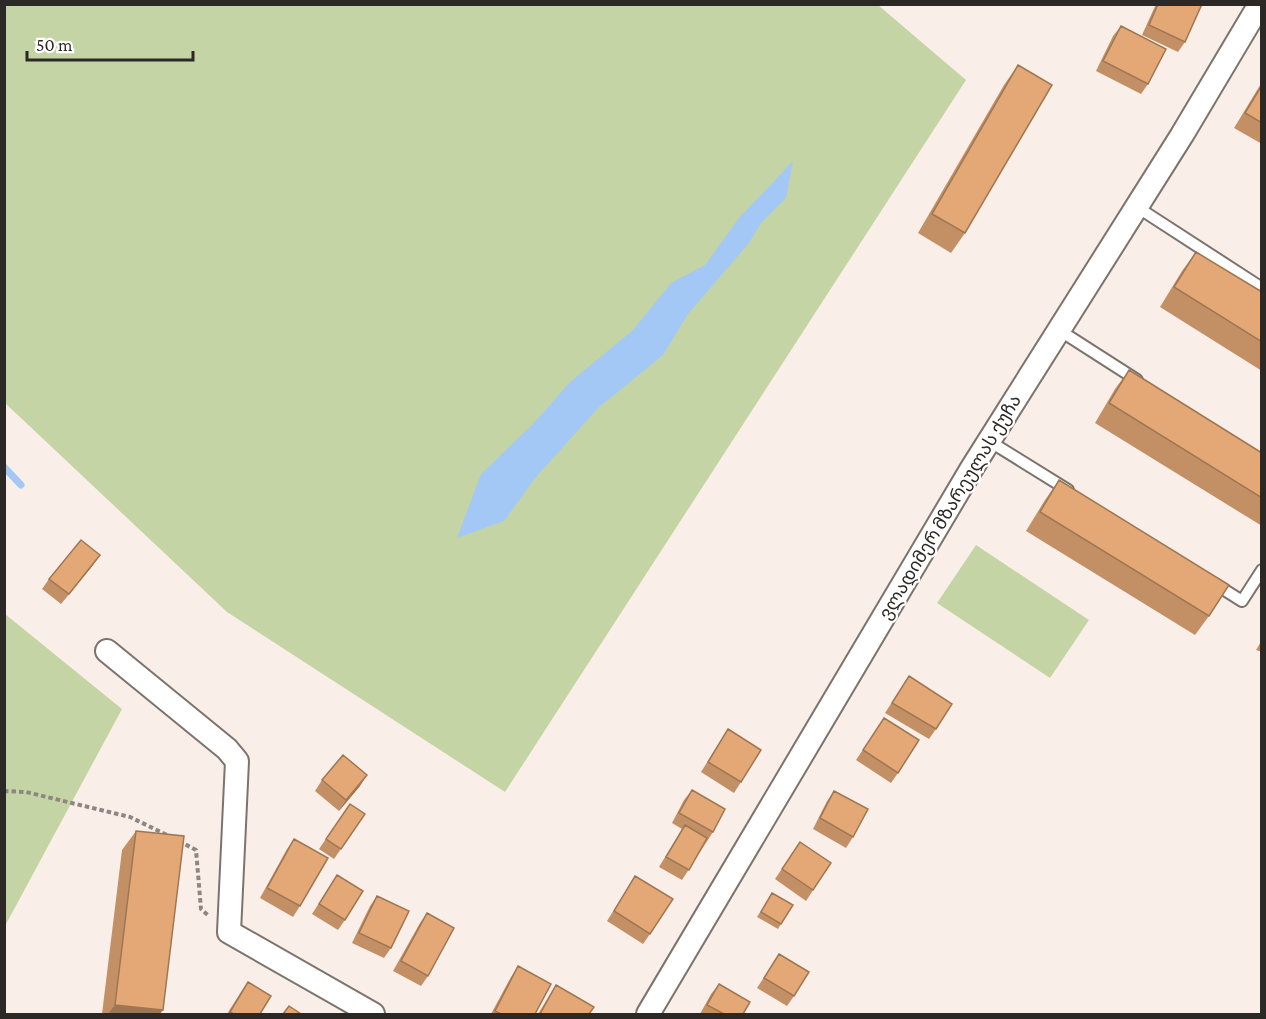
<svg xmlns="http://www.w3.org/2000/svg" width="1266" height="1019" font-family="'Crimson Pro','Noto Sans Georgian',serif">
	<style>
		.green { fill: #c5d4a5 }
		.water { fill: #a3c8f6 }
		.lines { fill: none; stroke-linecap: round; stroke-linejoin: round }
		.stream { stroke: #a3c8f6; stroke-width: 7 }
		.service-casing { stroke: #7c736d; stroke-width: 14 }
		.minor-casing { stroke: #7c736d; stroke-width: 26 }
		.path { stroke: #8d8681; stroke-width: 4; stroke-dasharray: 4.5 3; stroke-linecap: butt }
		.service { stroke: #fff; stroke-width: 10 }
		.minor { stroke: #fff; stroke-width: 22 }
		.wall { fill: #c39065 }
		.shaded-wall { fill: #9f7653 }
		.building { fill: #e3a876; stroke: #9f7653; stroke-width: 1.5 }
		.labels { text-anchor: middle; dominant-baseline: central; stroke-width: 4.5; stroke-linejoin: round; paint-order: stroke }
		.street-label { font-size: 18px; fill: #2c2826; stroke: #fff }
	</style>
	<rect width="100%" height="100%" fill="#f9efe8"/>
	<path class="green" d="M4 5H878L966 80 505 792 227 612 5 403Z
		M976 545 1089 620 1050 678 937 603Z
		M5 614 122 709 5 926Z"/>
	<path class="water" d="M793 161 786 198 761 223 749 243 688 314 663 355 598 408 536 477 504 521 457 538 481 474 533 424 570 382 633 330 671 283 705 265 739 218Z"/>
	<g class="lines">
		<path class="stream" d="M4 467 21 485"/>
		<g class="service-casing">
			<path id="service" d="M1137 207 1262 288
				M1059 330 1137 380
				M989 441 1068 490
				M1215 584 1242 601 1262 570"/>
		</g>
		<g class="minor-casing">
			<path id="minor" d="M107 651 227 749 237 761 229 932 373 1014
				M648 1014 972 468 1182 135 1260 4"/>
		</g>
		<path class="path" d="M4 791 26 792 130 817 167 835
			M179 841 196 850 201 909 209 916"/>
		<use href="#service" class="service"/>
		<use href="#minor" class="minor"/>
	</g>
	<path class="wall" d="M1156 4H1202L1185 42 1178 52 1142 35Z
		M1121 26 1148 84 1141 94 1096 71 1113 36Z
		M1018 65 965 233 951 253 918 233 1004 85Z
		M1262 82V144L1234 128Z
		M1196 252 1262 292V371L1160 307 1182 271Z
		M1129 370 1262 453V526L1095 423 1115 389Z
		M1059 480 1209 616 1195 635 1026 531 1045 500Z
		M93 565 61 604 42 589 49 579Z
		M1262 640V652L1256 650Z
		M909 676 936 729 929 739 885 713Z
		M884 718 898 773 891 783 856 760Z
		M728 729 741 782 734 793 701 772Z
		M322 780 360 786 339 811 315 791Z
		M692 790 713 832 682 880 659 867 682 829 672 823 684 800Z
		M834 791 853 837 846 848 813 829 827 801Z
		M350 804 365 814 334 859 319 849Z
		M136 831 160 1014H102L122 850Z
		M294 839 300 906 293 917 260 898 287 849Z
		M800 842 831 863 806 901 775 879Z
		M337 875 345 920 338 930 312 914Z
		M635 876 650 934 643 944 607 921Z
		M772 893 781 924 778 929 757 917Z
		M377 896 391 948 384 958 352 943 370 906Z
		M427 913 428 976 421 986 393 971 420 923Z
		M779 954 794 996 787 1006 757 988Z
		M518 966 535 1014H491L511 977Z
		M248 982 260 1014H227L241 992Z
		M719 984 743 1014H700L711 994Z
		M556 985 589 1014H538L549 996Z"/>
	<path class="shaded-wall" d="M100 555 93 565 61 604 69 594Z
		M367 775 360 786 339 811 346 800Z
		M115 1005 163 1010 160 1014H108Z"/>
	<path class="building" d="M1158 4H1202L1185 42 1149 25Z
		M1121 26 1166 49 1148 84 1103 61Z
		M1018 65 1052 85 965 233 932 214Z
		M1262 85V123L1245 113Z
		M1196 252 1262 292V342L1174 287Z
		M1129 370 1262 453V498L1109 403Z
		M1059 480 1229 585 1209 616 1040 512Z
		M81 540 100 555 69 594 49 579Z
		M909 676 952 704 936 729 892 703Z
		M884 718 919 740 898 773 863 750Z
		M728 729 761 750 741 782 708 762Z
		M343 755 367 775 346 800 322 780Z
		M692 790 725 809 713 832 679 813Z
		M834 791 868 809 853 837 820 818Z
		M350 804 365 814 341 849 326 839Z
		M685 825 707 838 689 870 666 857Z
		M136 831 184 836 163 1010 115 1005Z
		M294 839 328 858 300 906 267 888Z
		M800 842 831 863 813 890 782 869Z
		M337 875 363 891 345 920 319 904Z
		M635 876 673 899 650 934 614 911Z
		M772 893 793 905 781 924 761 912Z
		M377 896 409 911 391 948 359 933Z
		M427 913 454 928 428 976 401 961Z
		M779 954 809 972 794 996 764 978Z
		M518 966 551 984 535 1014H501L495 1011Z
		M248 982 271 996 260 1014H234L230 1012Z
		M719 984 750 1002 743 1014H724L707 1005Z
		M556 985 594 1007 589 1014H540Z
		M289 1006 301 1014H283Z"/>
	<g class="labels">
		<g class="street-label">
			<text transform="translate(950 507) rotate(-59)">ვლადიმერ მზარეულას ქუჩა</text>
		</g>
	</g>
	<rect width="1266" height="1019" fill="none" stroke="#2c2826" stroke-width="12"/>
	<path d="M27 51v9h166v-9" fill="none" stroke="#2c2826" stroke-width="3"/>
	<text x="36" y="51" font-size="18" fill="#2c2826" stroke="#ffffff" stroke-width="4.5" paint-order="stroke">50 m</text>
</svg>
